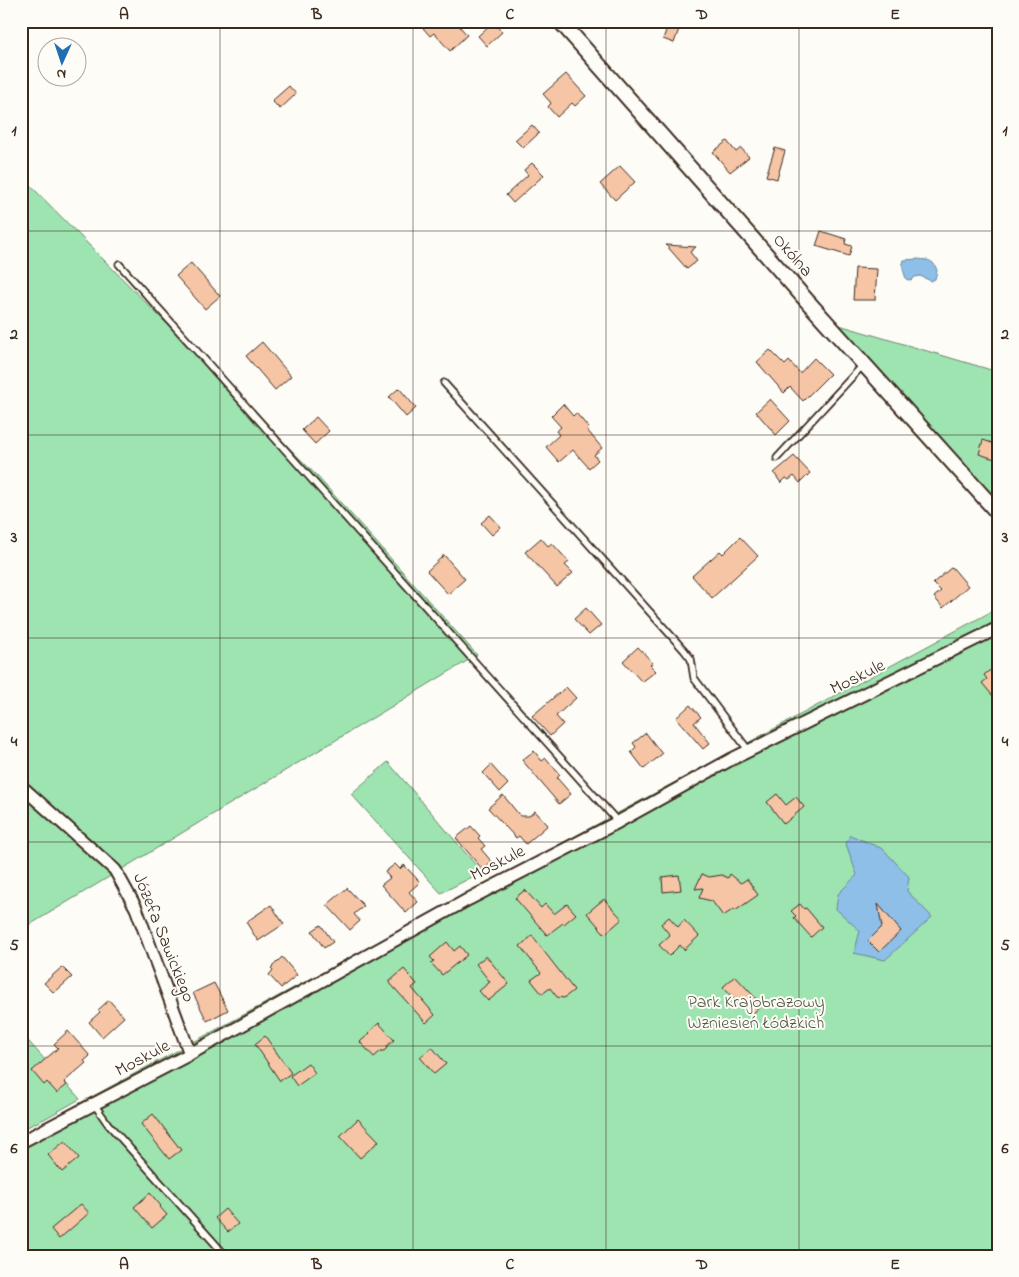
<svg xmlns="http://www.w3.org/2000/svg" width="1019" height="1277" font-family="'Indie Flower',sans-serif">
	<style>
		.green { fill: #9de4b1; stroke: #6c8768 }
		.water { fill: #8dbfe9; stroke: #6c8398 }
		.building { fill: #f6c5a6; stroke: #3b2a1e }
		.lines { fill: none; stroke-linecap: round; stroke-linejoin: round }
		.service-casing { stroke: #3b2a1e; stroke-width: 9 }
		.minor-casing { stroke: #3b2a1e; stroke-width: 15 }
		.tertiary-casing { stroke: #3b2a1e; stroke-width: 18 }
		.service { stroke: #fdfcf7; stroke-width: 5.5 }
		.minor { stroke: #fdfcf7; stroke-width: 11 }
		.tertiary { stroke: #fdfcf7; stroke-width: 14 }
		.grid { fill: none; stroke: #3b2a1e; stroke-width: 1; stroke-opacity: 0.55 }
		.labels { text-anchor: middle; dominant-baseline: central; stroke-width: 4; stroke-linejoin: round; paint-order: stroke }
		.street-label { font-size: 18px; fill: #3b2a1e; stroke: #fdfcf7 }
		.park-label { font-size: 18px; fill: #545843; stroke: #fdfcf7 }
		.neatline { fill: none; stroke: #3b2a1e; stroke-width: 2 }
		.grid-label { font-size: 16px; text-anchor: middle; font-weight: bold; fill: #3b2a1e }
	</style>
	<rect width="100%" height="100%" fill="#fdfcf7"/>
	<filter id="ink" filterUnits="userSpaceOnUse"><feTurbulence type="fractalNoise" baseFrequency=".02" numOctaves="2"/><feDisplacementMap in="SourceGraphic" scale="10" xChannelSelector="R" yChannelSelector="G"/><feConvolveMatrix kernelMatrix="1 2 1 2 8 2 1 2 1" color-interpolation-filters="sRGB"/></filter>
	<g filter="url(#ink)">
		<path class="green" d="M21 176 316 475 477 655 21 930Z
			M819 319 998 372V520Z
			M998 608V1256H21V1135Z
			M388 762 482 872 441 893 351 794Z
			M21 1033 80 1099 46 1118 21 1130Z"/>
		<path class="water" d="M917 259C927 260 934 259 937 271L935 279 931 281 920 276 915 277 911 281 906 279C904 271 901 268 904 260Z
			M850 835 883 849 909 877 907 891 932 917 885 960 854 953 860 931 836 909 838 894 857 875 846 844Z"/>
		<path class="building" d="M417 21H455L467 35 450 51 434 33 430 36Z
			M493 22 502 32 487 46 478 36Z
			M668 25 679 29 674 43 663 39Z
			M566 74 586 96 575 106 572 103 557 117 548 107 551 103 543 94Z
			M289 86 296 94 280 109 272 101Z
			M532 125 539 133 523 148 515 140Z
			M727 141 736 152 741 148 749 157 730 172 713 152Z
			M775 148 785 151 777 179 766 176Z
			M532 163 544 175 513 203 506 195 528 175 524 170Z
			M620 166 635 182 615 200 600 184Z
			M821 231 846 239 845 244 852 246 849 256 816 246Z
			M666 245 696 247 690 252 697 261 687 269Z
			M191 263 220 296 205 309 176 276Z
			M855 268 877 269 875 300H853Z
			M262 342 291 376 275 390 246 356Z
			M770 350 785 365 789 361 800 373 814 358 830 374 803 401 790 387 784 393 757 362Z
			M399 388 416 408 406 417 389 397Z
			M770 399 790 421 776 435 756 412Z
			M563 404 573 416 576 413 589 428 587 430 602 448 594 455 598 460 589 468 573 450 559 462 546 447 559 435 556 431 561 427 551 416Z
			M316 417 329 431 315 444 302 430Z
			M983 440 998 445V460L979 454Z
			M794 456 810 473 800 483 794 476 789 480 786 478 781 483 774 473Z
			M490 515 501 527 492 535 481 523Z
			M740 537 758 556 712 598 692 576 720 551 723 554Z
			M541 538 548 546 552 543 569 562 565 565 573 573 557 587 525 552Z
			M444 555 465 579 448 594 427 571Z
			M952 567 968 586 943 608 934 597 941 591 933 583Z
			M586 608 601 625 589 635 574 619Z
			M638 647 653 663 650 665 656 671 642 682 623 661Z
			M998 664V702L982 683 987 679 984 675Z
			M566 687 576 698 556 716 563 724 550 736 532 716Z
			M690 705 701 717 694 723 710 743 703 749 676 718Z
			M646 733 662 754 644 769 631 752 636 747 633 743Z
			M534 751 542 761 546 758 560 775 557 778 571 794 559 804 522 760Z
			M491 765 508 784 500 792 483 773Z
			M777 794 786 805 796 797 804 807 784 824 767 802Z
			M503 795 520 816H529L535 811 548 825 526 844 519 836 516 838 488 808Z
			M471 826 480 836 478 838 485 846 481 849 492 862 483 870 456 838Z
			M395 864 400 869 404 865 420 882 409 892 418 902 406 913 381 885 390 878 385 872Z
			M702 874 709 877 722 875 728 878 730 874 741 883 747 879 758 895 735 911 734 909 723 916 712 901 699 898 703 888 695 889Z
			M679 875 681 890 663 892 662 877Z
			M347 888 364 906 354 914 360 921 350 930 327 905Z
			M525 890 541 908 545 904 554 914 567 904 576 914 564 924 563 923 547 935 515 898Z
			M604 899 622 919 605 934 587 913Z
			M800 904 804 909 806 908 822 927 811 937 794 918 796 916 791 911Z
			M878 904 901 931 879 952 868 941 882 927Z
			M271 905 284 924 258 941 246 922Z
			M669 917 678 927 684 920 699 936 684 950 680 945 669 956 659 945 670 935 661 924Z
			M321 925 333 942 324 948 312 931Z
			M532 936 574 990 564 998 557 997 550 988 542 994 531 980 541 973 520 946Z
			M447 942 454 951 460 946 467 955 442 975 431 963 434 961 430 957Z
			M486 956 509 984 488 1001 479 991 490 982 476 964Z
			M282 957 297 975 281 988 269 975 273 970 271 968Z
			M62 967 72 977 54 993 44 983Z
			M404 969 417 984 412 988 435 1015 426 1023 389 982Z
			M735 976 762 1005 750 1016 723 987Z
			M214 983 228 1010 207 1021 193 993Z
			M109 1000 124 1017 102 1037 89 1022 100 1012 98 1010Z
			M379 1023 394 1040 387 1046V1048L384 1051H381L374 1057 360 1042 370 1033 369 1032Z
			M68 1031 90 1056 84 1061 86 1063 64 1082 67 1085 57 1093 47 1082 44 1085 32 1071 58 1048 54 1044Z
			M265 1036 291 1073 280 1081 255 1044Z
			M432 1047 446 1064 434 1074 420 1057Z
			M308 1063 315 1073 297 1086 290 1076Z
			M153 1114 181 1150 169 1159 141 1124Z
			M358 1119 379 1141 360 1158 340 1136Z
			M65 1141 79 1158 62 1172 48 1155Z
			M150 1193 161 1206 160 1207 167 1215 152 1228 134 1207Z
			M81 1204 89 1213 59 1239 51 1229Z
			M225 1209 238 1224 228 1232 215 1218Z"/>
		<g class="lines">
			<g class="service-casing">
				<path id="service" d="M119 264 618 822
					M444 383 684 650 691 659 694 678 749 751
					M777 458 864 364
					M94 1104 108 1124 226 1256"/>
			</g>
			<g class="minor-casing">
				<path id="minor" d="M21 786 115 870 136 908 190 1054
					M21 1142 190 1054 469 899 618 822 730 760 998 628"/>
			</g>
			<g class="tertiary-casing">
				<path id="tertiary" d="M560 21 808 302 998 513"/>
			</g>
			<use href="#service" class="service"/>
			<use href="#minor" class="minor"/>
			<use href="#tertiary" class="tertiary"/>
		</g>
	</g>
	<path class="grid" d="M220 21V1256M413 21V1256M606 21V1256M799 21V1256M21 231H998M21 435H998M21 638H998M21 842H998M21 1046H998"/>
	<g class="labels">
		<g class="street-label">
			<text transform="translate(792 256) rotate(49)">Okólna</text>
			<text transform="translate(858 678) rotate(-26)">Moskule</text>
			<text transform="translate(498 864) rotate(-27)">Moskule</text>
			<text transform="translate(163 938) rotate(68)">Józefa Sawickiego</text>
			<text transform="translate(143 1059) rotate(-28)">Moskule</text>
		</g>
		<g class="park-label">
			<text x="756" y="1003">Park Krajobrazowy<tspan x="756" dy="21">Wzniesień Łódzkich</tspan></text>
		</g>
	</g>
	<rect width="1019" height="1277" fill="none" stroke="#fdfcf7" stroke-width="55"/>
	<g transform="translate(62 62) rotate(183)"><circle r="24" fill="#fdfcf7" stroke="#afa8a0"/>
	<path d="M0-4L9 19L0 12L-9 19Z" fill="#1f6fb2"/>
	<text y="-8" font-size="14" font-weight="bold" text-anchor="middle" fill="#3b2a1e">N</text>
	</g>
	<rect x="28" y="28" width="964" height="1222" class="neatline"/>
	<g class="grid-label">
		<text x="124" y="19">A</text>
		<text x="317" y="19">B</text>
		<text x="510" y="19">C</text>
		<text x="702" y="19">D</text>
		<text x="895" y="19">E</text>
		<text x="14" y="135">1</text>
		<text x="1005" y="135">1</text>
		<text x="14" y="339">2</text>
		<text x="1005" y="339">2</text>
		<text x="14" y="542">3</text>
		<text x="1005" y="542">3</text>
		<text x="14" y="746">4</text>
		<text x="1005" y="746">4</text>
		<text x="14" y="950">5</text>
		<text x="1005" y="950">5</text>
		<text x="14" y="1153">6</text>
		<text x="1005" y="1153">6</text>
		<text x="124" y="1269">A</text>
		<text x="317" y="1269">B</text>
		<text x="510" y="1269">C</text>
		<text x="702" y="1269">D</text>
		<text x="895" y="1269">E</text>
	</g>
</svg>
